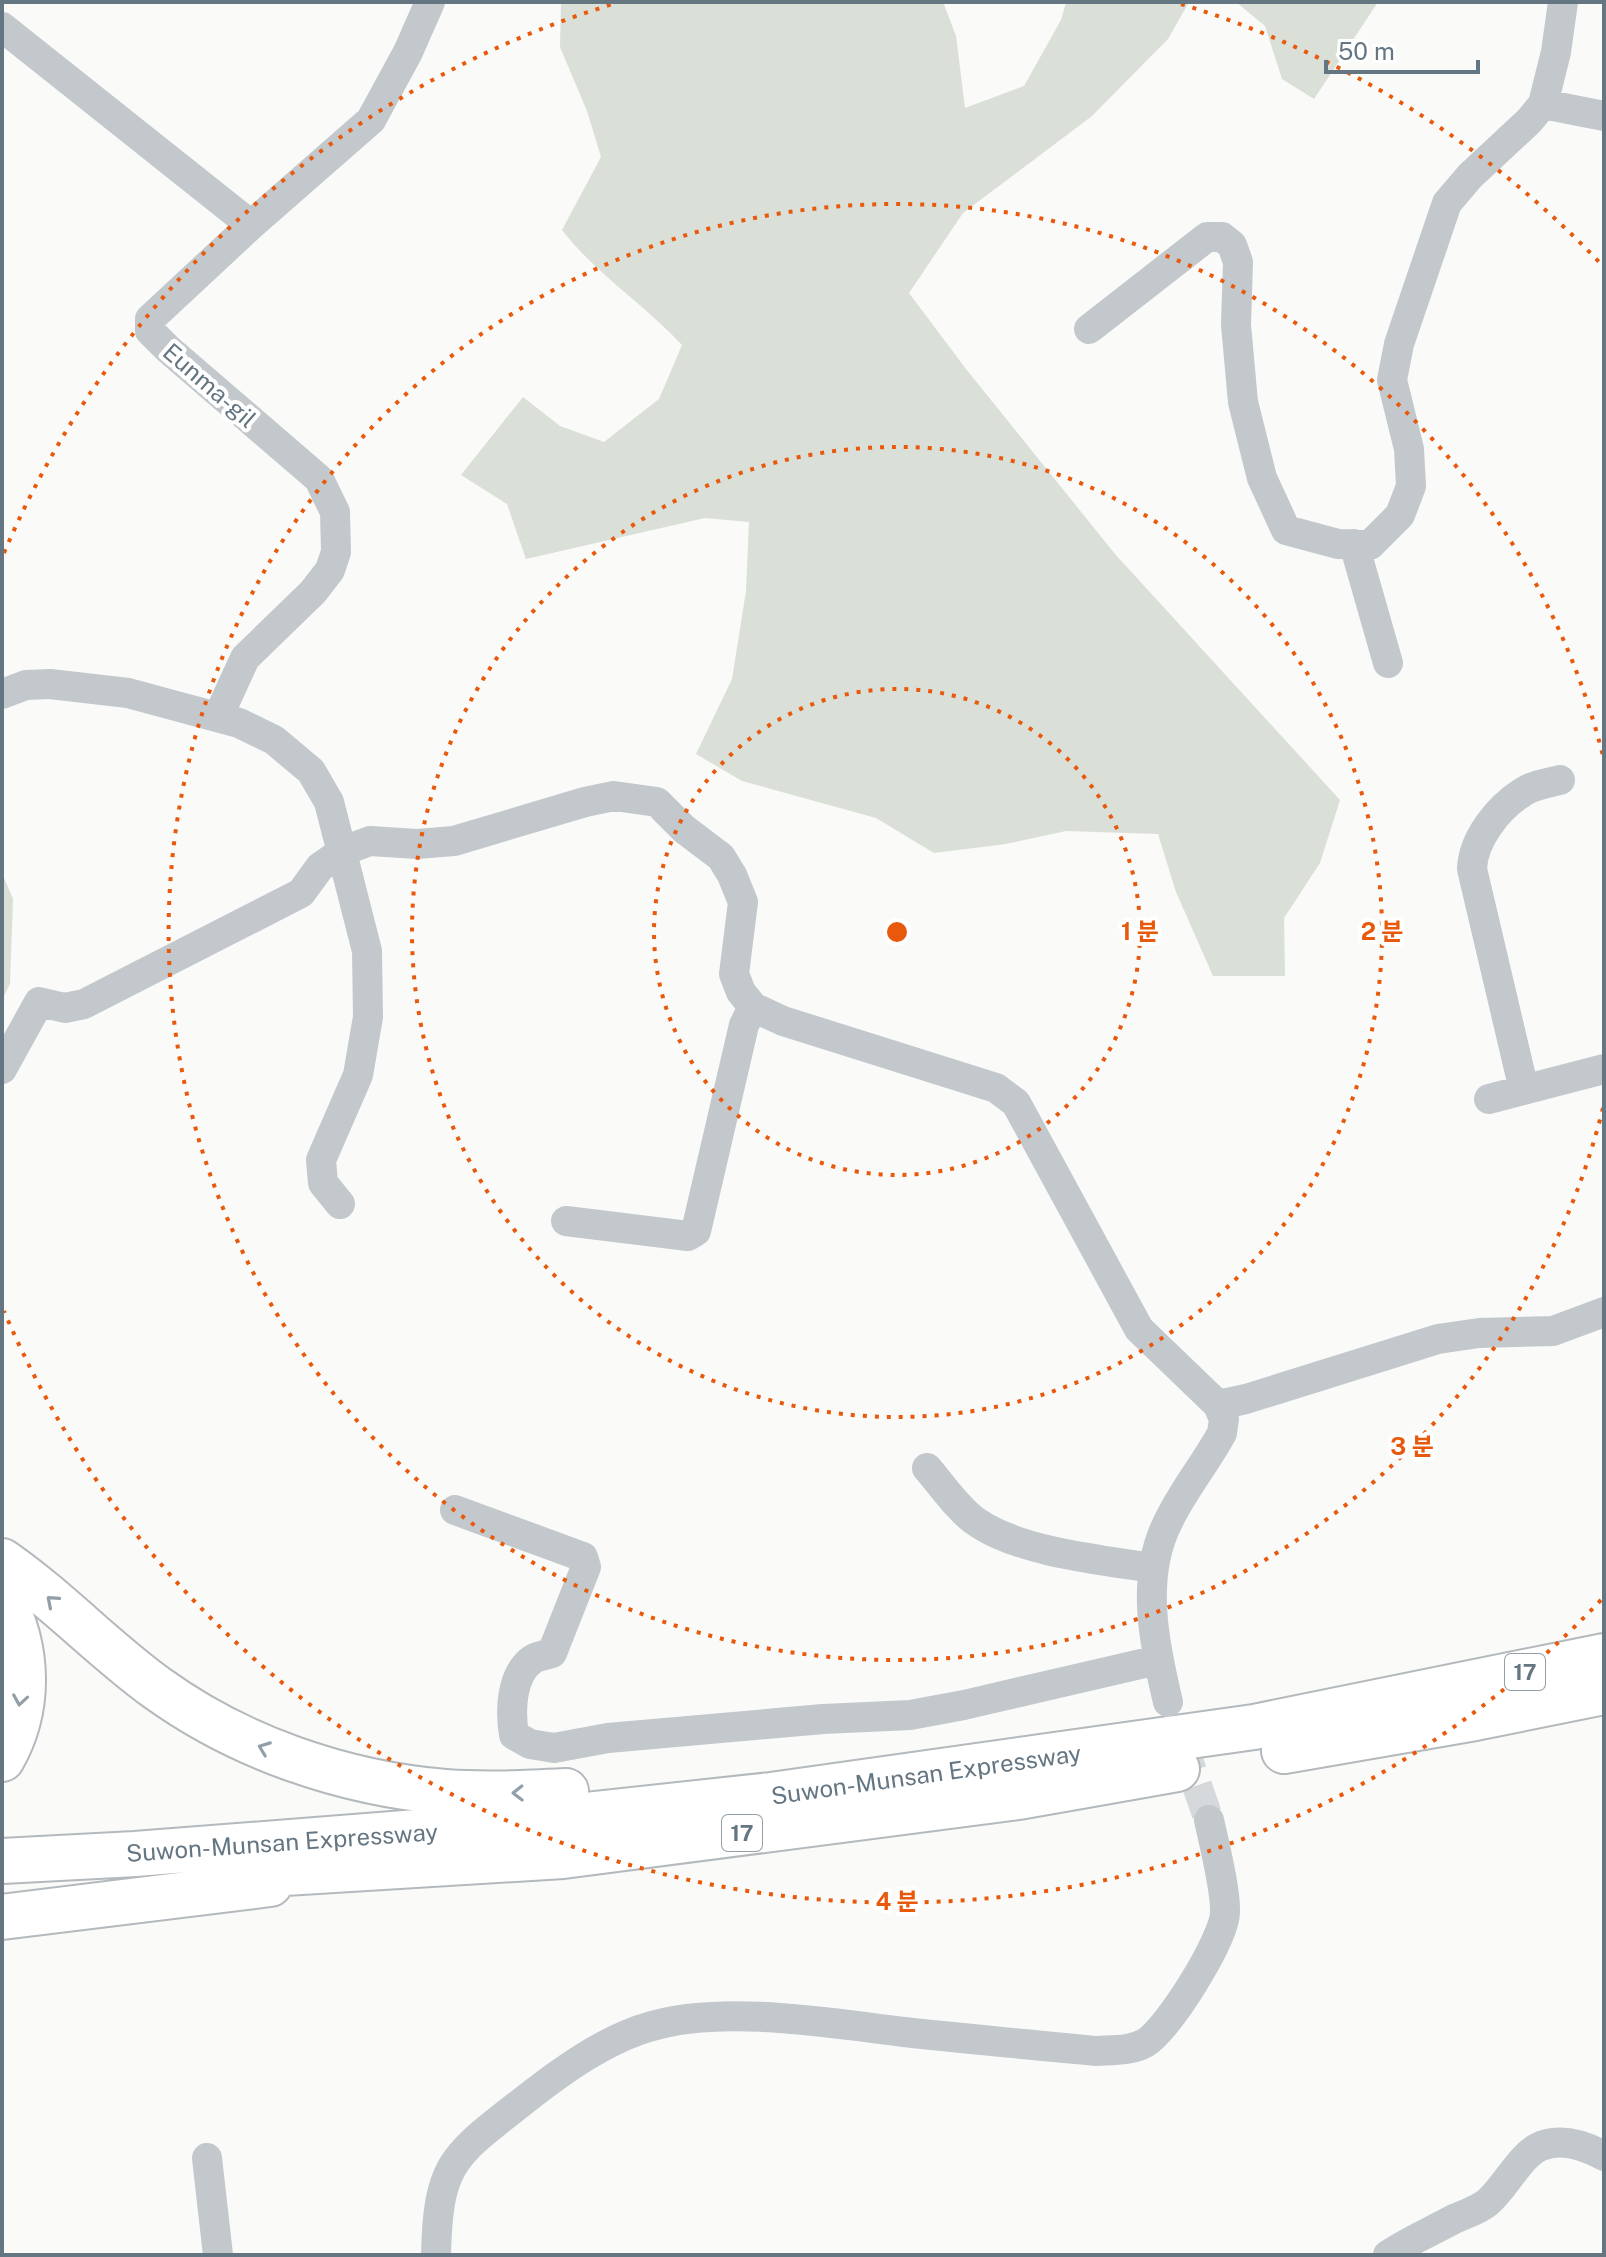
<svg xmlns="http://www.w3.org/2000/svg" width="1606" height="2257" font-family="'Public Sans','Noto Sans KR',sans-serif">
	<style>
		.green { fill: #dadfd7 }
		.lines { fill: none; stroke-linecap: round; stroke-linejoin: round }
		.minor-tunnel { stroke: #d5d9db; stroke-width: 30; stroke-dasharray: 30 15; stroke-linecap: butt }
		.highway-casing { stroke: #b4b9bd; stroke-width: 48 }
		.minor { stroke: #c3c8cc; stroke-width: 30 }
		.highway { stroke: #fff; stroke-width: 44 }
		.oneway { stroke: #939fa8 }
		.ring { fill: none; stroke: #e8590c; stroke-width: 4; stroke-dasharray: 4 8 }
		.labels { text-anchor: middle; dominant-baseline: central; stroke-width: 8; stroke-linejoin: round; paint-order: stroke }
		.shield { fill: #fff; stroke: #939fa8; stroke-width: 2 }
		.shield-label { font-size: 22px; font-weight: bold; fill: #657683 }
		.street-label { font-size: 24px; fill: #657683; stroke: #fff }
		.centre { fill: #e8590c; stroke: #fff; stroke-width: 4 }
		.ring-label { font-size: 24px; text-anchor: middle; font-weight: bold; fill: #e8590c; stroke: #fff; stroke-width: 8; stroke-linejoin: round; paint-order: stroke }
	</style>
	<rect width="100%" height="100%" fill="#fafaf8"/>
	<path class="green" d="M561 2H943L956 36 965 108 1024 86 1061 20 1066 2H1189L1168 39 1092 116 963 213 909 293 966 369 1115 554 1340 800 1320 863 1284 918 1285 976H1213L1176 892 1158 834 1066 831 1006 844 934 853 876 818 742 781 696 754 732 679 746 591 749 522 705 518 526 559 507 504 461 475 523 397 560 426 604 442 659 399 682 345C643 303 597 275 562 230L601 157 587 111 560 47Z
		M1236 2H1378L1314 99 1282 79 1265 26Z
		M2 873 13 899 10 984 2 1000Z"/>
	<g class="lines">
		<path class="minor-tunnel" d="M1182 1743 1209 1820"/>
		<g class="highway-casing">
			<path id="highway" d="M2 1561C57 1599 103 1649 157 1688 240 1748 343 1783 445 1792 485 1795 526 1793 566 1791
				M2 1598C29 1648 31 1709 2 1759
				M1284 1751 1475 1718 1604 1692
				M2 1861 135 1854 456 1829 771 1795 1254 1727 1604 1656
				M236 1876 563 1856 1018 1797 1177 1769
				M2 1917 270 1884"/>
		</g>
		<path class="minor" d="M2 27 251 225
			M1543 104 1604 116
			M1089 329 1207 237H1222L1232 245 1238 262 1236 325 1243 402 1262 478 1286 530 1338 544 1370 545 1400 515 1411 486 1409 449 1392 380 1399 344 1447 203 1470 176 1529 121 1543 104 1556 52 1563 2
			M1354 544 1388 663
			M2 694 26 685 50 684 128 693 239 723 274 740 311 771 329 802 367 951 368 1017 358 1075 321 1160 323 1183 340 1204
			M218 717 245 658 313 592 330 570 336 552 335 512 319 479 168 349 150 331V319L251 225 371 120 408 52 430 2
			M2 1069 39 1002 65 1008 84 1004 301 893 320 867 343 851 370 841 417 844 454 841 585 802 614 796 657 802 684 829 721 857 732 875 743 902 734 974 741 992 753 1007 783 1021 996 1088 1016 1103 1139 1329 1218 1405 1246 1399 1438 1339 1479 1333 1553 1331 1604 1312
			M1524 1090 1472 869C1473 839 1498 808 1523 792 1533 785 1548 783 1560 780
			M1489 1099 1604 1069
			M566 1221 688 1236 696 1231 744 1025 753 1007
			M927 1468C941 1484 960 1512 978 1523 1021 1552 1101 1560 1153 1568
			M455 1510 583 1557 586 1567 552 1653C546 1655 538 1656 533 1659 511 1674 510 1710 514 1735L530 1744 554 1748 608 1738 823 1719 910 1715 964 1705 1158 1660
			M1168 1702C1154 1644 1140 1577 1168 1522 1183 1490 1206 1463 1222 1433L1224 1419 1218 1405
			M207 2158 218 2255
			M436 2255C438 2163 453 2156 522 2102 560 2072 605 2039 652 2026 725 2005 829 2023 904 2032 968 2039 1033 2045 1097 2051 1113 2050 1131 2051 1145 2043 1168 2030 1225 1938 1225 1912 1226 1891 1214 1843 1209 1820
			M1388 2255C1409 2241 1432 2231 1454 2219 1465 2214 1479 2210 1488 2202 1506 2187 1522 2151 1544 2145 1565 2138 1586 2146 1604 2156"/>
		<use href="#highway" class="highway"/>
	</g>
	<defs><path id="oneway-chevron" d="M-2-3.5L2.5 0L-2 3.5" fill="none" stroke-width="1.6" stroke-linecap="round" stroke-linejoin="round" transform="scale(2)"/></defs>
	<g class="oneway">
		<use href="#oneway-chevron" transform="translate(52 1601) rotate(-139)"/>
		<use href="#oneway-chevron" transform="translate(20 1700) rotate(99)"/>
		<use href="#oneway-chevron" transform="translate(264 1748) rotate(-159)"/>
		<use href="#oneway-chevron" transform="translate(518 1793) rotate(179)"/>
	</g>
	<g class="ring">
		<circle cx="897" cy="932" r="243"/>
		<circle cx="897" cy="932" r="485"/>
		<path d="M1603 1108A728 728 0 1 1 1603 756"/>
		<path d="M1601 1600A970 970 0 0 1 4 1311M4 553A970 970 0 0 1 613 4M1181 4A970 970 0 0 1 1601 264"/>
	</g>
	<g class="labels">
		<g class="shield">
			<rect x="1505" y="1654" width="40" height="36" rx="6"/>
			<rect x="722" y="1815" width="40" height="36" rx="6"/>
		</g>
		<g class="shield-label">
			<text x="1525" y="1672">17</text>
			<text x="742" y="1833">17</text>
		</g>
		<g class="street-label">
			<text transform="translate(210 385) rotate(41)">Eunma-gil</text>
			<text transform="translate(926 1774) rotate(-8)">Suwon-Munsan Expressway</text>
			<text transform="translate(282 1842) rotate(-4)">Suwon-Munsan Expressway</text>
		</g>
	</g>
	<circle cx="897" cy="932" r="12" class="centre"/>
	<g class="ring-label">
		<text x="1140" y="940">1 분</text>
		<text x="1382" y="940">2 분</text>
		<text x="1412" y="1455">3 분</text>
		<text x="897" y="1910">4 분</text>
	</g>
	<rect width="1606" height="2257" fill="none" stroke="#657683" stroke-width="8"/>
	<path d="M1326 60v12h152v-12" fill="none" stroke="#657683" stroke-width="4"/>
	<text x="1338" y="60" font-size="24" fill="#657683" stroke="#ffffff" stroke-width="6" paint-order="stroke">50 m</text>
</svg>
